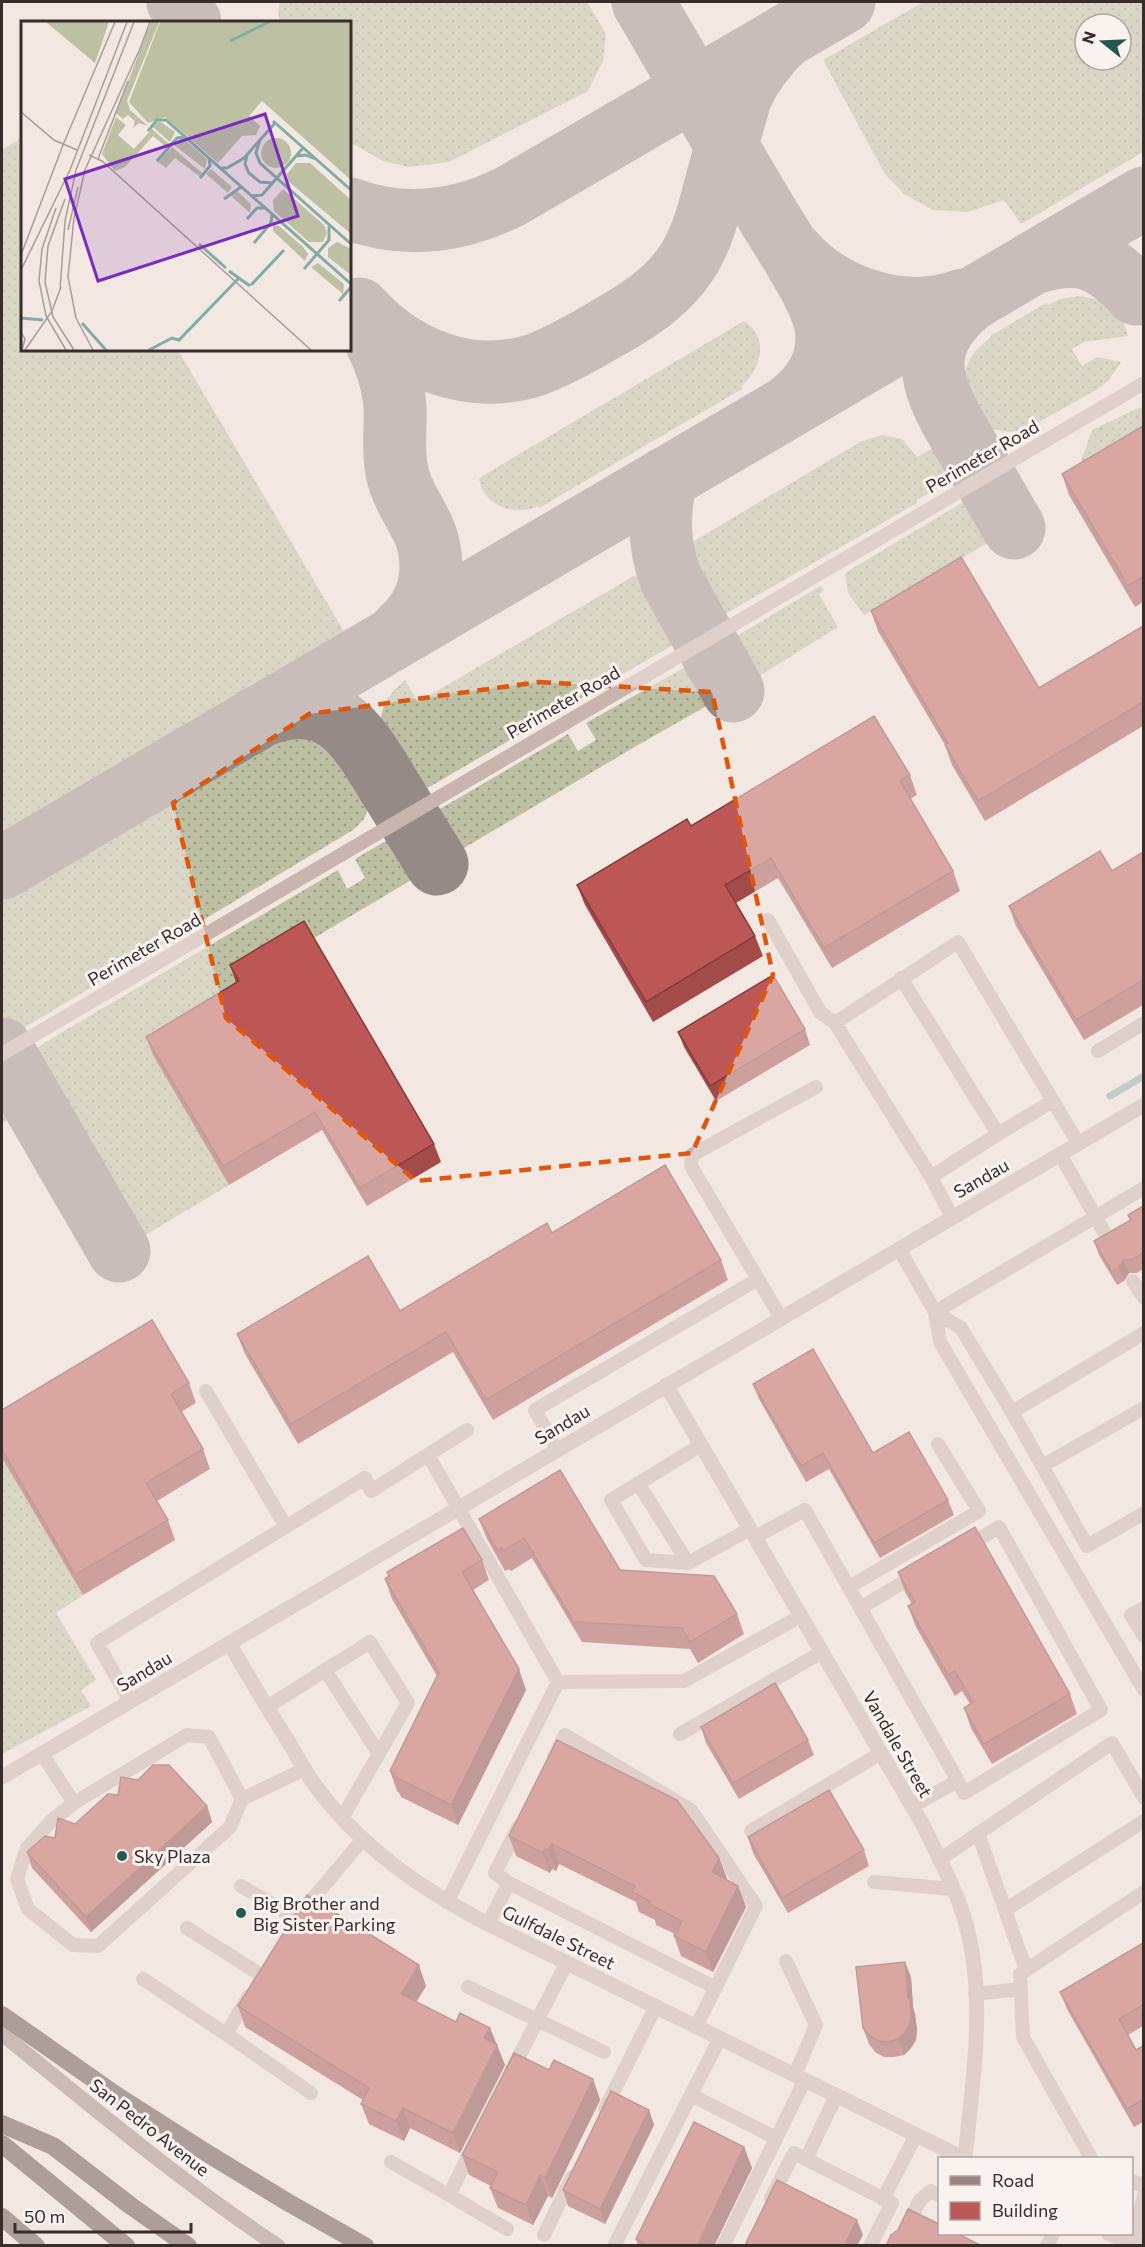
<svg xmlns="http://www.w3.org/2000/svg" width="1145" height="2247" font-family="Commissioner,sans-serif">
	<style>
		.grass { fill: url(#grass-dots); fill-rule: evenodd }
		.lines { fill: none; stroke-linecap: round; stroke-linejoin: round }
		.stream { stroke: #82ada5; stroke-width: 7 }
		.taxiway { stroke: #968a86; stroke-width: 63 }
		.service { stroke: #c9b4ae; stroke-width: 14 }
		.minor { stroke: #c9b4ae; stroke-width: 15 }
		.tertiary { stroke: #c9b4ae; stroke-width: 15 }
		.secondary { stroke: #9d837f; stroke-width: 15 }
		.motorway { stroke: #594544; stroke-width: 18 }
		.wall { fill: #a34b49 }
		.shaded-wall { fill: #843d3c }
		.building { fill: #bd5755; stroke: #843d3c; stroke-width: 1.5 }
		.marked { fill: none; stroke: #df570e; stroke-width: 4.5; stroke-dasharray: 12 8; stroke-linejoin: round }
		.poi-dot { fill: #24574f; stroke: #f9f2ee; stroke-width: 2 }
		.labels { text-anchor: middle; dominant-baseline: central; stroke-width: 6; stroke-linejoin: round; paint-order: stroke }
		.street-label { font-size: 18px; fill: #392d2c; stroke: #f9f2ee }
		.poi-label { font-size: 18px; fill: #392d2c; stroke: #f9f2ee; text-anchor: start }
		.inset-river { fill: none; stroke: #82ada5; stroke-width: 3 }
		.inset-road { fill: none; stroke: #a89d99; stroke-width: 1.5 }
		.view { fill: #7b2cbf; fill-opacity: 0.15; stroke: #7b2cbf; stroke-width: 3 }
		.inset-edge { fill: none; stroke: #392d2c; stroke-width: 3 }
	</style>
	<defs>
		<pattern id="grass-dots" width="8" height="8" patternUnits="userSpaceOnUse" patternTransform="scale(1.5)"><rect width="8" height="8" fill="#bdc0a2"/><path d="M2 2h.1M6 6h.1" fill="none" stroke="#9b9c84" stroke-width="1.8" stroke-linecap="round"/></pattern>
	</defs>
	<rect width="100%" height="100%" fill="#f2e7e1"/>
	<path class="grass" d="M280 2H587L606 34 603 61 588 91 449 162 408 167 383 161 350 142V22H280L278 12Z
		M923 2H1143V152L1021 224 1004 200 968 212 933 210 904 194 885 174 823 60ZM1085 24H1121V60H1085Z
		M22 137V350H178L349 640 2 843V150Z
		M1079 296C1107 300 1121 308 1128 336L1084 342 1072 349 1082 366 1097 357 1121 362 1109 380 1096 390 1025 430C978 442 947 394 973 354 978 348 984 343 990 338V336L1046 303 1048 305 1060 299Z
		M744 321C771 338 760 370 741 387L742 389 539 508 538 506C515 518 482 505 479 478Z
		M1143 407V450L1069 495 1092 430 1136 409Z
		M882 435 902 439 917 457 942 443 959 475 917 500V503L713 621 683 565 682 555 684 547 862 441Z
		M968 499C980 511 987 523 993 540L864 615 848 593 845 573Z
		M634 576C660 586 670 616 683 639L431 786 421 791 411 788C389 748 360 716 405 680L418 702Z
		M820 586 824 590 819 594 838 627 756 678 746 675 727 642Z
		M696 661 714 694 710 704 638 745 452 855 436 827 438 810 568 734 578 751 596 740 586 723Z
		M290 732C300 732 312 732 321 737 341 746 374 790 367 812 365 820 359 824 353 830L22 1029 14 1031 8 1027 2 1015V894L266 739Z
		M394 836 418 876 237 984 229 1185 134 1242 32 1068C30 1048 45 1043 59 1034L338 870 347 889 365 878 355 859Z
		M2 1091 16 1115 2 1123Z
		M2 1458 83 1595 56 1613 96 1680 81 1690 91 1706 2 1754Z"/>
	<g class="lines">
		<path class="stream" d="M1110 1096 1144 1076"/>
		<path class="taxiway" d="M178 2 190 22
			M643 2C684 72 725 144 767 214 784 243 821 296 826 327 831 360 815 386 790 405
			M350 209C405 229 459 222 511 196L844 2
			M792 252C832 298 904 322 963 300
			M1031 264C1078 248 1103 257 1136 294
			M969 301C910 351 934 391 967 447 983 474 998 501 1014 528
			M359 309C403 358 469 386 535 365 559 356 582 343 604 330 636 312 667 293 687 262 704 236 710 206 718 176 725 150 733 124 740 98 751 73 765 55 785 36
			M361 313C377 341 393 373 395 407 396 426 393 447 396 466 399 490 413 508 423 529 434 553 434 585 420 608 414 619 404 627 396 636
			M666 478C658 513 658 545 671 579L733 691
			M256 718C330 687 355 730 389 786 405 812 421 838 437 864
			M2 868 1144 198
			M2 1049 119 1251"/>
		<path class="service" d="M768 920 820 1012 835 1023
			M901 978 998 1134 931 1177
			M1098 1051 1144 1023
			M2 1054 1144 383
			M998 1134 1053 1101
			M1060 1154 1108 1239
			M952 1217 931 1177 835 1023 958 942 1078 1143
			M899 1249 935 1312 940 1342 1144 1690
			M1133 1281 1144 1298
			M935 1312 961 1328 1012 1412 1087 1546 1144 1513
			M935 1312 1144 1188
			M781 1318 691 1166 692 1155 816 1087
			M206 1391 286 1527
			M1012 1412 1144 1333
			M701 1445 611 1500 646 1560 688 1563 750 1529
			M557 1450 535 1410 758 1279
			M428 1455 558 1682 447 1902
			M1042 1466 1144 1408
			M638 1483 688 1563
			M755 1537 805 1510 958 1781 912 1806
			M849 1587 979 1511 938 1444
			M860 1608 916 1575
			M1144 1608 1131 1615 1144 1636
			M325 1670 379 1754
			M558 1682 684 1681 801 1616
			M130 1701 97 1643 365 1478 371 1491 467 1430
			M267 1707 370 1642 408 1703 342 1818
			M680 1734 822 1652
			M42 1754 74 1803 51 1821 27 1848 17 1879 28 1909 73 1945 98 1946 230 1827 242 1799 209 1737 187 1735 74 1803
			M554 1757 565 1735 691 1810 756 1906 696 2027
			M958 1781 964 1793 1101 1710 999 1527 967 1546
			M242 1799 305 1769
			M751 1831 881 1753
			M978 1833 1026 1970
			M939 1860 1112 1743 1144 1798
			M874 1882 953 1889
			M509 1883 716 1988
			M241 1886 296 1918
			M1005 1910 1144 1821
			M301 1913 363 1839
			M488 1924 509 1883 495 1873 518 1827
			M187 1928 261 1975
			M786 1961 816 2025 795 2075
			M143 1979 226 2034
			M468 1987 604 2052
			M975 1994 1021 1989
			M249 1996 226 2034 311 2093
			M512 2070 567 1962
			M691 2095 776 2138
			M605 2109 656 2006
			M1091 2158 1023 2037 1020 1974 1144 1892
			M806 2159 836 2096
			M391 2162 449 2195 472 2149
			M1132 2181 1138 2184 1144 2183
			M449 2195 507 2229
			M771 2198 794 2153 892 2203 870 2246
			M883 2199 916 2135
			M544 2235 572 2177
			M1133 2242 1144 2195
			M614 2246 720 2038
			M723 2246 805 2080
			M897 2246 920 2200 931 2191 940 2196
			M1047 2246 1053 2234"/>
		<path class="minor" d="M666 1385 923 1825C935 1850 948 1874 958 1900 990 1981 973 2074 965 2158
			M229 1643C248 1676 268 1709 288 1741 297 1756 305 1771 314 1784 360 1847 421 1889 488 1924L963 2158
			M1109 2234 1143 2246"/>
		<path class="tertiary" d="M2 1777 1144 1105"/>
		<path class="secondary" d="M2 2034C92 2106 181 2182 278 2246"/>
		<path class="motorway" d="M2 2015 116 2095 210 2155 289 2203 365 2246
			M2 2124 53 2146 131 2206 188 2246
			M2 2144 126 2246
			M2 2217 36 2246"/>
	</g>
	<path class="wall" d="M1143 426V602L1135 607 1069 495 1062 474Z
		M871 611 1039 688 1143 626V726L985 821 952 765 945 745 878 631Z
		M910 775 917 795 910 799 953 871 960 891 832 968 778 878 736 903 755 936 763 956 653 1022 585 905 577 885 691 826Z
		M1143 852V1005L1084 1040 1016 926 1009 906 1112 871Z
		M230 965 434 1144 441 1162 367 1206 322 1130 229 1185 153 1055 146 1037 236 983Z
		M805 1029 810 1045 716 1101 684 1047 678 1032Z
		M1143 1206V1269L1137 1273H1129L1124 1281 1117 1285 1099 1255 1094 1241 1130 1220 1128 1215Z
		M552 1233 721 1260 728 1280 493 1420 453 1352 298 1444 245 1354 237 1334 400 1311Z
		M189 1383 196 1403 181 1412 203 1449 210 1469 157 1501 168 1520 175 1540 83 1595 2 1458V1410Z
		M753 1384 873 1453 948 1500 954 1515 880 1558 829 1469 806 1482 759 1399Z
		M479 1519 737 1614 744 1634 698 1663 690 1649 582 1642 532 1558 511 1571 509 1569 505 1571 487 1539Z
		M482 1560 489 1580 473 1590 526 1690 458 1825 401 1797 399 1793 397 1791 390 1771 437 1676 392 1599 385 1579 388 1576 387 1572Z
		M898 1572 1070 1694 1077 1714 992 1764 971 1728 964 1708 970 1704 962 1691 955 1696 916 1627 908 1606 912 1604 905 1592Z
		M701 1727 808 1740 814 1755 739 1799 706 1743Z
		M207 1806 212 1822 91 1932 32 1868 27 1852 55 1838 75 1824Z
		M509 1836 719 1858 727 1879 726 1880 738 1886 746 1907 713 1972 681 1956 674 1936 675 1934 656 1925 655 1920 639 1912 636 1902 559 1864 556 1871 552 1869 550 1873 516 1856Z
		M748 1837 864 1850 869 1866 788 1913 753 1853Z
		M1143 1943V2026L1128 2035 1136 2050 1143 2046V2122L1134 2127 1067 2009 1060 1992Z
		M911 1977 913 2007 915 2014 917 2030 916 2040 911 2048 904 2055 894 2057H884L875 2052 869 2044 863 2028Z
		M426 1986 416 2002 456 2022 490 2028 505 2065 460 2153 410 2128 404 2141 369 2124 361 2104 363 2100 245 2027 238 2006Z
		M549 2070 593 2079 600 2100 552 2198 548 2196 533 2225 498 2208 490 2188 491 2186 469 2175 462 2155Z
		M649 2110 654 2125 605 2224 568 2206 563 2190Z
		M744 2147 752 2168 714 2246H638L636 2239Z"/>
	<path class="shaded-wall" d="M1124 1260 1129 1273 1124 1281 1119 1267Z
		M519 1669 526 1690 458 1825 451 1805Z
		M207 1806 212 1822 91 1932 86 1917Z
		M552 1844 559 1864 556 1871 548 1850Z
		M545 1849 552 1869 550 1873 543 1853Z
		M719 1858 727 1879 720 1893 712 1872Z
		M738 1886 746 1907 713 1972 706 1952Z
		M905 1962 911 1977 913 2007 915 2014 917 2030 916 2040 911 2048 904 2055 898 2039Z
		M419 1965 426 1986 408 2015 401 1994Z
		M490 2028 505 2065 460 2153 453 2133 484 2038Z
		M593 2079 600 2100 552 2198 545 2178Z
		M403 2108 410 2128 404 2141 396 2121Z
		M649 2110 654 2125 605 2224 600 2209Z
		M744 2147 752 2168 714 2246H697Z
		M540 2175 548 2196 533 2225 526 2205Z
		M857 2220 863 2235 857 2246H844Z"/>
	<path class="building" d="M1143 426V577L1128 586 1062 474Z
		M961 557 1039 688 1143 626V702L978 801 945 745 948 743 871 611Z
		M874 716 910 775 900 781 953 871 824 948 771 858 725 885 755 936 646 1002 577 885 687 819 691 826Z
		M1100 851 1112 871 1143 852V980L1076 1020 1009 906Z
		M304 921 434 1144 360 1188 315 1112 223 1166 146 1037 239 981 230 965Z
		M773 975 805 1029 710 1086 678 1032Z
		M665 1165 721 1260 486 1400 446 1332 291 1424 237 1334 368 1256 400 1311 547 1223 552 1233Z
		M1143 1206V1253L1132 1260H1124L1119 1267 1112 1272 1094 1241 1131 1220 1128 1215Z
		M152 1320 189 1383 171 1394 203 1449 146 1483 168 1520 75 1575 2 1450V1410Z
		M813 1349 873 1453 909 1432 948 1500 874 1543 823 1453 801 1466 753 1384Z
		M560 1470 620 1570 714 1576 737 1614 690 1642 682 1628 574 1622 524 1538 503 1551 502 1548 498 1551 479 1519Z
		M975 1527 1070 1694 984 1744 964 1708 973 1702 955 1671 948 1675 908 1606 915 1602 898 1572Z
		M463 1528 482 1560 462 1572 519 1669 451 1805 393 1776 395 1774 390 1771 439 1672 385 1579 389 1576 387 1572Z
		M775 1683 808 1740 733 1783 701 1727Z
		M557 1740 677 1800 719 1858 712 1872 738 1886 706 1952 674 1936 682 1921 649 1904 650 1901 632 1892 635 1886 552 1844 548 1850 545 1849 543 1853 509 1836Z
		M153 1765H169L207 1806 86 1917 27 1852 45 1836 55 1838 58 1818 75 1824 108 1794 118 1795 121 1777 138 1780Z
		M829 1790 864 1850 782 1898 748 1837Z
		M307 1895 419 1965 401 1994 456 2022 460 2013 490 2028 484 2038 497 2045 453 2133 403 2108 396 2121 361 2104 369 2088 238 2006Z
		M1143 1943V2005L1119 2019 1136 2050 1143 2046V2100L1127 2109 1060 1992Z
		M905 1962 908 1998H910L911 2014 910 2024 905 2033 898 2039 888 2042 878 2041 870 2036 863 2028 856 1967Z
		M514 2053 549 2070 554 2060 593 2079 545 2178 540 2175 526 2205 490 2188 498 2172 462 2155Z
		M611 2091 649 2110 600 2209 563 2190Z
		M694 2122 744 2147 697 2246H649L636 2239Z
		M777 2180 857 2220 844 2246H751L746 2243Z
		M908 2209 939 2224V2234H958L982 2246H886L891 2235 898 2230Z"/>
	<path d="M0 0H1145V2247H0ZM539 682 712 692 773 975 692 1153 416 1181 226 1018 173 803 309 714Z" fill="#f2e7e1" fill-opacity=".55" fill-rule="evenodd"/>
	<path class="marked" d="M539 682 712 692 773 975 692 1153 416 1181 226 1018 173 803 309 714Z"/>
	<g class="poi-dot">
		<circle cx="122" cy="1856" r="6"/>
		<circle cx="241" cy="1913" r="6"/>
	</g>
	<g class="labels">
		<g class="street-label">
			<text transform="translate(982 456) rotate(-30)">Perimeter Road</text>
			<text transform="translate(563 702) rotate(-30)">Perimeter Road</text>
			<text transform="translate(144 949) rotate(-30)">Perimeter Road</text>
			<text transform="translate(981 1178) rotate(-30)">Sandau</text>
			<text transform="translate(562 1424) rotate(-31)">Sandau</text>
			<text transform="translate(144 1671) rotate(-31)">Sandau</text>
			<text transform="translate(898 1744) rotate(60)">Vandale Street</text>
			<text transform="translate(559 1937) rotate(26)">Gulfdale Street</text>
			<text transform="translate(150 2127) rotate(38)">San Pedro Avenue</text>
		</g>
		<g class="poi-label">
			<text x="134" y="1856">Sky Plaza</text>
			<text x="253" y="1903">Big Brother and<tspan x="253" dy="21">Big Sister Parking</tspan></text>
		</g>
	</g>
	<g transform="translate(21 21)">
		<rect width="330" height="330" fill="#f2e7e1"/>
		<path d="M25 1H88L74 42ZM130 1H138L106 80 109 89 127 105 118 102 112 107 114 100 107 94 102 98 95 92ZM139 1H330V159L241 80 228 95 239 105 235 114 221 115 197 142 144 96 127 102 108 81ZM95 96 105 104 97 114 113 128 131 108 148 123 145 126 132 115 104 146 94 150 81 133ZM138 100 154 111 149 121 132 106ZM240 132a15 15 0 1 1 30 0a15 15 0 1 1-30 0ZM158 118H163L186 138 184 148 153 124ZM151 126 181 152 178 155 154 137 145 147 137 141ZM275 142H289L330 179V213L267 160 266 153ZM190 148 211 166 207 172 185 153ZM262 168 303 204 306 212 302 221H288L253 190 252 179ZM215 169 230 183 229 192 209 174ZM252 204 258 205 282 226 287 233 284 240 252 210ZM316 221 330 228V254L307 236V227ZM297 242 323 263 322 273 290 246Z" fill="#bdc0a2"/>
		<path class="inset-river" d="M209 20 248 1M252 100 330 169M127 110 136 99H145L330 263M239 119 235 132 239 142 330 223M226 134 224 143 228 152 239 161 252 162M276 135 285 134 295 138M136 140 156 117 164 116M199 147H206L223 137 254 102M179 157 189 145 188 137M231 175 241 174 282 127M203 178 220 166M226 198 236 187H244M233 222 250 202 251 193M178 223 205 247M283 248 308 219V205M208 250 229 265M230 264 263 229M318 280 330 266M0 297 22 299M61 302 85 329M128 329 151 317 158 319 217 258"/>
		<path class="inset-road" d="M117 33 129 1M0 91 33 119 56 129M42 124 94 1M68 134 81 140 290 329M77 138 107 60M64 149 53 197 47 256 55 297 72 329M63 151 117 32M44 178 27 225 24 261 32 296 53 329M35 187 21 228 18 260 25 295 45 329M47 209 57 166M0 234 42 124M0 249 49 149 106 1M39 269 44 200 55 149 113 1M0 311 4 318 1 329M4 329 31 290 40 266"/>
		<path class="view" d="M244 93 277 195 77 260 44 158Z"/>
		<rect width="330" height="330" class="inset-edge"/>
	</g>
	<rect width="1145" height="2247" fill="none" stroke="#392d2c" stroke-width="6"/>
	<rect x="938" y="2157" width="195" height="78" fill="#f9f2ee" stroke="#aca3a0" stroke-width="1.5"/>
	<rect x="950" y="2176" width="30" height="9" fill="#9d837f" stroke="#aca3a0" stroke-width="1.5"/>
	<text x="992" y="2187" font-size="18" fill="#392d2c">Road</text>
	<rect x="950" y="2202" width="30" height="18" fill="#bd5755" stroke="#aca3a0" stroke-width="1.5"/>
	<text x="992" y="2217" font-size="18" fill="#392d2c">Building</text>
	<g transform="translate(1103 42) rotate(288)"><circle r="28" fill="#f9f2ee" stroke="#aca3a0" stroke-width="1.5"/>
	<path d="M0-4.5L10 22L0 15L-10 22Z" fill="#24574f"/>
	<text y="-9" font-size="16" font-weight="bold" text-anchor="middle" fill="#392d2c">N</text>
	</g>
	<path d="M15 2223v9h176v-9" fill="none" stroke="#392d2c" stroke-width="3"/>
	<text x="24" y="2223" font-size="18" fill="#392d2c" stroke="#f9f2ee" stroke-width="4.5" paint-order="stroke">50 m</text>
</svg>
